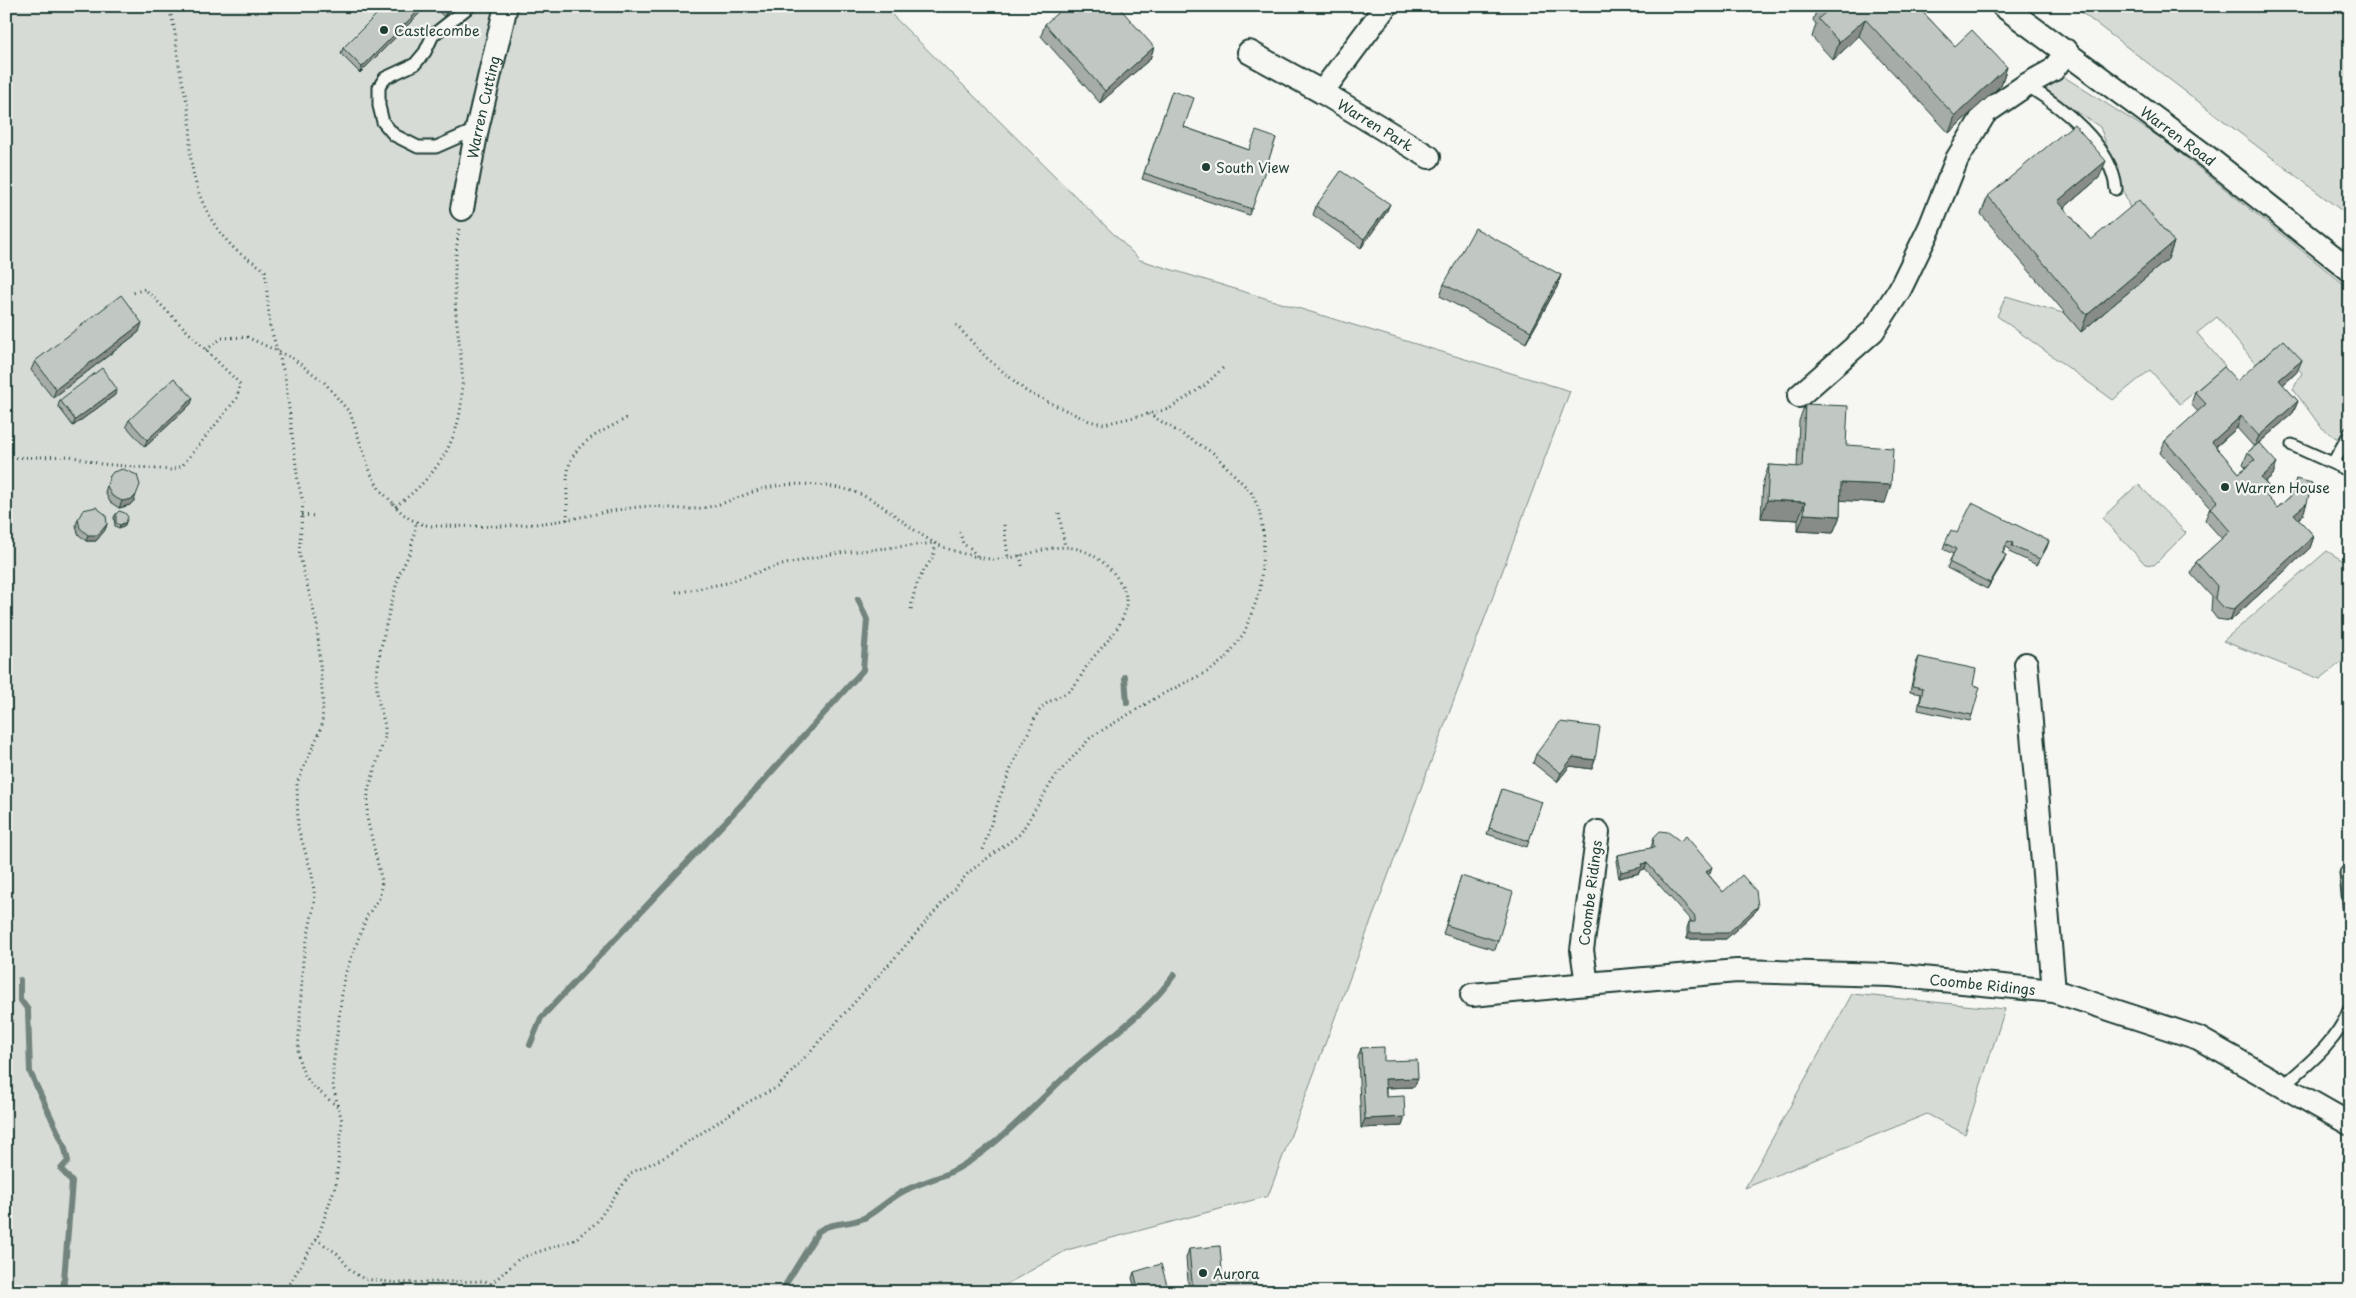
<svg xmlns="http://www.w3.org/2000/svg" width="2356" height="1298" font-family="'Playpen Sans',sans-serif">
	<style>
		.green { fill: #d6dbd6; stroke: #7a8c85 }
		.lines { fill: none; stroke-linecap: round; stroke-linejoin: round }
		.stream { stroke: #72847d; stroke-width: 6 }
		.lane-casing { stroke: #1f3d34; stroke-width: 15 }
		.street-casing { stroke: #1f3d34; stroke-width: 26 }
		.path { stroke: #1f3d34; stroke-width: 3; stroke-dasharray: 1 4; stroke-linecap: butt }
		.lane { stroke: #f6f6f2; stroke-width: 11 }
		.street { stroke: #f6f6f2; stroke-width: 22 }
		.wall { fill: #a6aca8; stroke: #1f3d34; fill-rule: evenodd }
		.shaded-wall { fill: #878c88; stroke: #1f3d34 }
		.building { fill: #c1c8c3; stroke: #1f3d34 }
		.poi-dot { fill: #1f3d34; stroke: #f6f6f2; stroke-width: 2 }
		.labels { text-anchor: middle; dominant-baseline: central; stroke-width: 4.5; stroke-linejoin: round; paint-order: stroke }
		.poi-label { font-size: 14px; fill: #1f3d34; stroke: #f6f6f2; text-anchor: start }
		.street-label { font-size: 14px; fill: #1f3d34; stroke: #f6f6f2 }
	</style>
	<rect width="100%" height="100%" fill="#f6f6f2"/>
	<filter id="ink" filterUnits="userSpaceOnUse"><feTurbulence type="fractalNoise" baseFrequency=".02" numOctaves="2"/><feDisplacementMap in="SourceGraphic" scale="10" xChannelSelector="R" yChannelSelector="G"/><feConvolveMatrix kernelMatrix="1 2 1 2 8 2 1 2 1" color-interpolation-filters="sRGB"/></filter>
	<g filter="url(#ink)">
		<path class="green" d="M6 6H883L1140 260 1570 391 1268 1196 1067 1250 993 1292H6Z
			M2073 6H2350V217Z
			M2053 70 2164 140 2350 289V448L2321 427 2293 389 2302 373 2278 344 2256 364 2217 317 2197 333 2225 366 2180 404 2150 370 2113 400 1997 316 2006 296 2066 314 2133 217 2100 127 2032 82Z
			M2138 484 2186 533 2154 565 2145 564 2102 518Z
			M2327 551 2350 565V655L2320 679 2223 641Z
			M1852 994 2005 1009 1965 1134 1927 1114 1745 1188Z"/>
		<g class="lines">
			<path class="stream" d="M1125 677 1127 703
				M20 980V999L28 1010 30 1072 64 1145 68 1161 61 1169 72 1182 63 1292
				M530 1045 541 1018 758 787 863 670 867 620 858 599
				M781 1292 818 1232C828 1222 849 1225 864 1218 879 1210 892 1196 908 1189 921 1183 934 1179 947 1174 992 1153 1033 1106 1069 1073 1104 1040 1146 1015 1174 975"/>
			<g class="lane-casing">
				<path id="lane" d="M470 6 433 35 425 52 415 64 385 78 379 87V106L383 122 394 135 418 147H436L477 129
					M2026 85C2061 106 2112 145 2116 189
					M2292 445 2350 471
					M2333 463 2350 433
					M2346 873 2350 916
					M2283 1086C2308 1064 2338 1041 2350 1008"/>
			</g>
			<g class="street-casing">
				<g id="street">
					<path id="s1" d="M2003 6 2206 156 2350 270"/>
					<path id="s2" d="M1249 52 1322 92 1429 157"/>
					<path d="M1322 92 1386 6"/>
					<path id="s3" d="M462 209 477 129 506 6"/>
					<path d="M1799 396 1873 331 1900 289 1930 227 1957 159 1985 113 2026 85 2053 70 2067 51"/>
					<path d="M2026 664 2054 991"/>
					<path id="s4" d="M1598 832 1582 950 1587 984 1737 971 1891 975 2054 991 2198 1038 2350 1124"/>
					<path d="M1472 995 1587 984"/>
				</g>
			</g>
			<path class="path" d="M167 6C176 24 175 39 178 58 181 80 188 101 190 122 191 131 190 140 190 149 192 185 207 221 232 246 241 257 255 261 265 271L270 326 285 376 298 482 303 502 299 553 317 624 323 704 322 726 297 783 298 828 312 874 315 900 303 960 298 1054C303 1084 319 1090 340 1109
				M956 325 987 358 1027 392 1089 421 1104 424 1169 409 1204 386 1225 366
				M206 350 222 338 247 337 292 358 324 382 350 413 371 474 380 490 396 506C435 478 461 440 462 392 464 359 455 326 455 293 454 271 456 250 459 228
				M6 458 70 456 101 464 171 470 182 466 237 398 240 384 145 289 133 293
				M393 504C405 517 414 523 431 526 470 526 512 528 551 522 581 518 610 510 639 507 660 504 680 512 701 508 721 506 737 497 756 491 782 482 812 483 839 488 877 494 901 524 933 542 947 550 967 555 983 558 1031 566 1064 522 1111 570 1117 577 1125 588 1126 597 1129 624 1102 645 1088 664 1083 671 1080 680 1074 686 1065 697 1049 698 1040 710 1035 716 1032 725 1028 733 1008 770 995 809 983 850
				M1059 513 1065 547
				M302 515 316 516
				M567 520C568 503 565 482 569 466 575 441 608 429 627 418
				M1004 525 1008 557
				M960 532 963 544 970 548 977 556
				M1020 555 1023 569
				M676 593 726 583 773 567 830 554 935 543C935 559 930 560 923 572 916 584 912 597 911 611
				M316 1239 338 1254 351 1271 364 1279 397 1283 485 1281 491 1284 492 1292
				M491 1284 520 1258 574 1240 596 1223 631 1173 667 1156 748 1102 778 1087 900 952 969 872 1020 834 1055 777 1091 737 1159 696 1211 670 1227 657 1244 633 1260 591 1264 538 1259 509 1251 492 1213 453 1149 414
				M285 1292 319 1234 336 1184 342 1121 333 1087V1067L344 977 367 916 379 898 382 882 367 818 368 791 385 737V726L378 700 376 680 380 652 389 612 399 575 411 550 416 523"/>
			<use href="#lane" class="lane"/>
			<use href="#street" class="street"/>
		</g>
		<path class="wall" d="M385 6 360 73 341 54 343 48Z
			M433 6H454L444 17Z
			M1818 6H1917L1955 46 2007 67 2001 85 1949 133 1859 36 1833 60 1812 37 1816 24 1813 20Z
			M1045 24 1154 47 1150 59 1100 103 1041 36Z
			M1172 91 1184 127 1249 150 1276 138 1249 215 1142 179Z
			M2099 178 2064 208 2091 240 2174 242 2168 259 2081 332 1981 214 1988 196Z
			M1316 206 1386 213 1361 248 1313 215Z
			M1561 275 1557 287 1526 343 1440 296 1444 284Z
			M139 332 53 398 31 370 35 361Z
			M2297 372 2283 385 2298 401 2293 413 2259 443 2273 475 2265 482 2268 486 2265 495 2277 508 2291 496 2296 479 2303 515 2298 519 2314 536 2310 548 2230 621 2217 619 2211 611 2212 597 2191 574 2196 562 2222 539 2205 520 2210 508 2160 453 2165 441 2198 412 2191 404 2195 392 2237 381ZM2237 428 2254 447 2248 452 2243 464 2246 467 2239 473 2216 447Z
			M115 395 73 426 58 406 60 400Z
			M191 404 145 447 126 426 129 420Z
			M1805 404 1846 445 1885 503 1840 500V516L1833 533 1798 531V520L1761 518 1763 482 1769 465 1797 467 1799 421Z
			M110 476 134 501 130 505 119 508 110 502 105 492Z
			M116 514 125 525 119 528 115 526 114 517Z
			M78 519 107 524 105 530 96 541H86L78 534 76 525Z
			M1957 533 2047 547 2037 565 2009 552 2010 549 2006 547 2003 553 2004 561 1987 589 1947 568 1953 554 1943 549 1945 543Z
			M1919 657 1973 685 1972 715 1970 721 1918 710 1921 694 1910 692 1916 663Z
			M1536 754 1595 760 1592 769 1570 766 1557 782 1533 763Z
			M1502 789 1529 841 1527 847 1487 834Z
			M1654 837 1710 873 1708 874 1723 892 1758 906 1755 912 1726 939H1687V928L1689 922H1692L1645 869 1641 870 1640 873 1619 878 1616 861 1618 855 1651 848Z
			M1461 876 1498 941 1495 950 1443 934Z
			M1361 1048 1384 1061 1418 1078 1414 1087 1386 1088V1097L1405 1117 1402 1126 1361 1128 1358 1057Z
			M1189 1249 1223 1282 1256 1292H1189L1186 1258Z
			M1134 1272 1169 1292H1136L1132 1278Z"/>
		<path class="shaded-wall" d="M423 6H427L360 73 362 67Z
			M450 6H454L444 17 446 11Z
			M1865 19 1859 36 1833 60 1839 42Z
			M1154 47 1150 59 1100 103 1105 91Z
			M2007 67 2001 85 1949 133 1955 116Z
			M2106 161 2099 178 2052 218 2058 201Z
			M1390 204 1386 213 1361 248 1364 239Z
			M2174 242 2168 259 2081 332 2087 315Z
			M1561 275 1557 287 1526 343 1531 331Z
			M142 323 139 332 53 398 56 389Z
			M2302 360 2297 372 2275 392 2279 380Z
			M117 389 115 395 73 426 75 420Z
			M193 398 191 404 145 447 147 440Z
			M2298 401 2293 413 2254 447 2259 436Z
			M2241 416 2237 428 2207 454 2212 442Z
			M2277 463 2273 475 2256 489 2261 478Z
			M1841 483 1891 485 1885 503 1835 500Z
			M2268 486 2264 498 2263 492Z
			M136 495 134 501 130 505 119 508 122 501Z
			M1767 500 1805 502 1798 520 1761 518Z
			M2307 503 2303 515 2290 526 2294 514Z
			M1804 514 1840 516 1833 533 1798 531Z
			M126 522 125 525 119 528 120 525Z
			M107 524 105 530 96 541H86L88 535Z
			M2314 536 2310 548 2230 621 2234 609Z
			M2049 541 2047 547 2037 565Z
			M2006 555 2004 561 1987 589 1990 583Z
			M1573 757 1595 760 1592 769 1570 766 1557 782 1561 773Z
			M1647 863 1645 869 1641 870 1640 873 1619 878 1621 872 1641 864Z
			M1712 867 1710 873 1704 878 1706 872Z
			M1758 906 1755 912 1726 939H1687L1689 933Z
			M1418 1078 1414 1087 1382 1088 1385 1079Z
			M1405 1117 1402 1126 1361 1128 1365 1119Z"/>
		<path class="building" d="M385 6H423L362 67 343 48Z
			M441 6H450L446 11Z
			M1065 6H1118L1154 47 1105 91 1045 24Z
			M1822 6H1917L1955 46 1972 30 2007 67 1955 116 1865 19 1839 42 1818 19 1827 11Z
			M1172 91 1194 98 1184 127 1249 150 1256 131 1276 138 1252 209 1144 173Z
			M2074 124 2106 161 2058 201 2091 240 2139 200 2174 242 2087 315 1988 196Z
			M1341 171 1390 204 1364 239 1316 206Z
			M1475 228 1561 275 1531 331 1444 284Z
			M121 295 142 323 56 389 35 361Z
			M2283 340 2302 360 2279 380 2298 401 2259 436 2241 416 2212 442 2239 473 2255 460 2248 452 2259 443 2277 463 2261 478 2268 486 2263 492 2277 508 2292 495 2296 479 2312 483 2307 503 2294 514 2314 536 2234 609 2222 607 2215 599 2217 586 2196 562 2230 531 2210 508 2218 501 2165 441 2206 404 2195 392 2224 367 2237 381Z
			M102 368 117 389 75 420 60 400Z
			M174 378 193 398 147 440 129 420Z
			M1805 404 1848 406 1846 445 1893 448 1891 485 1841 483 1840 516 1804 514 1805 502 1767 500 1769 465 1802 467Z
			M123 469 137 475 140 485 136 495 132 499 122 501 112 496 107 486 110 476 113 472Z
			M1972 503 2049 541 2040 559 2012 546 2013 543 2008 541 2002 553 2006 555 1990 583 1949 562 1956 549 1945 543 1951 530 1957 533Z
			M96 507 106 515 107 524 98 535H88L80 528 78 519 83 510Z
			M119 511 125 513 128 517 126 522 120 525 116 523V514Z
			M1919 657 1976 669 1973 685 1980 687 1972 715 1920 704 1923 688 1912 686Z
			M1560 722 1600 727 1595 760 1573 757 1561 773 1536 754Z
			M1502 789 1542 802 1529 841 1489 828Z
			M1660 831 1668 832 1680 841 1686 836 1712 867 1706 872 1723 892 1742 875 1756 891 1758 906 1728 933H1689V922H1695V917L1647 863 1641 864 1642 867 1621 872 1618 855 1655 847 1653 844 1654 837Z
			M1461 876 1513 892 1498 941 1446 925Z
			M1384 1047V1061L1417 1060 1418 1078 1385 1079 1386 1097 1404 1096 1405 1117 1365 1119 1361 1048Z
			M1220 1246 1223 1282 1255 1279 1256 1292H1193L1189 1249Z
			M1161 1264 1169 1292H1139L1134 1272Z"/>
	</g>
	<g class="poi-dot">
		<circle cx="384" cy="30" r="5"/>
		<circle cx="1206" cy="167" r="5"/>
		<circle cx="2225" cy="487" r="5"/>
		<circle cx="1203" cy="1273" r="5"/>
	</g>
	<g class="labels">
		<g class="poi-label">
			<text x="394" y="30">Castlecombe</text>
			<text x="1216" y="167">South View</text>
			<text x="2235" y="487">Warren House</text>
			<text x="1213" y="1273">Aurora</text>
		</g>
		<g class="street-label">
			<text stroke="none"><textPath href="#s3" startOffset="104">Warren Cutting</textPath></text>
			<text stroke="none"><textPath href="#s2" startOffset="146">Warren Park</textPath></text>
			<text stroke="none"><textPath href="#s1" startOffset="218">Warren Road</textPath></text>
			<text transform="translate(1590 893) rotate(-83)">Coombe Ridings</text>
			<text stroke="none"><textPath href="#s4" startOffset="550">Coombe Ridings</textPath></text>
		</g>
	</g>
	<rect width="2356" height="1298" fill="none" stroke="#f6f6f2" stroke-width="25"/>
	<rect x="12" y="12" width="2331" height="1273" fill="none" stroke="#1f3d34" stroke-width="2" filter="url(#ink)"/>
</svg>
